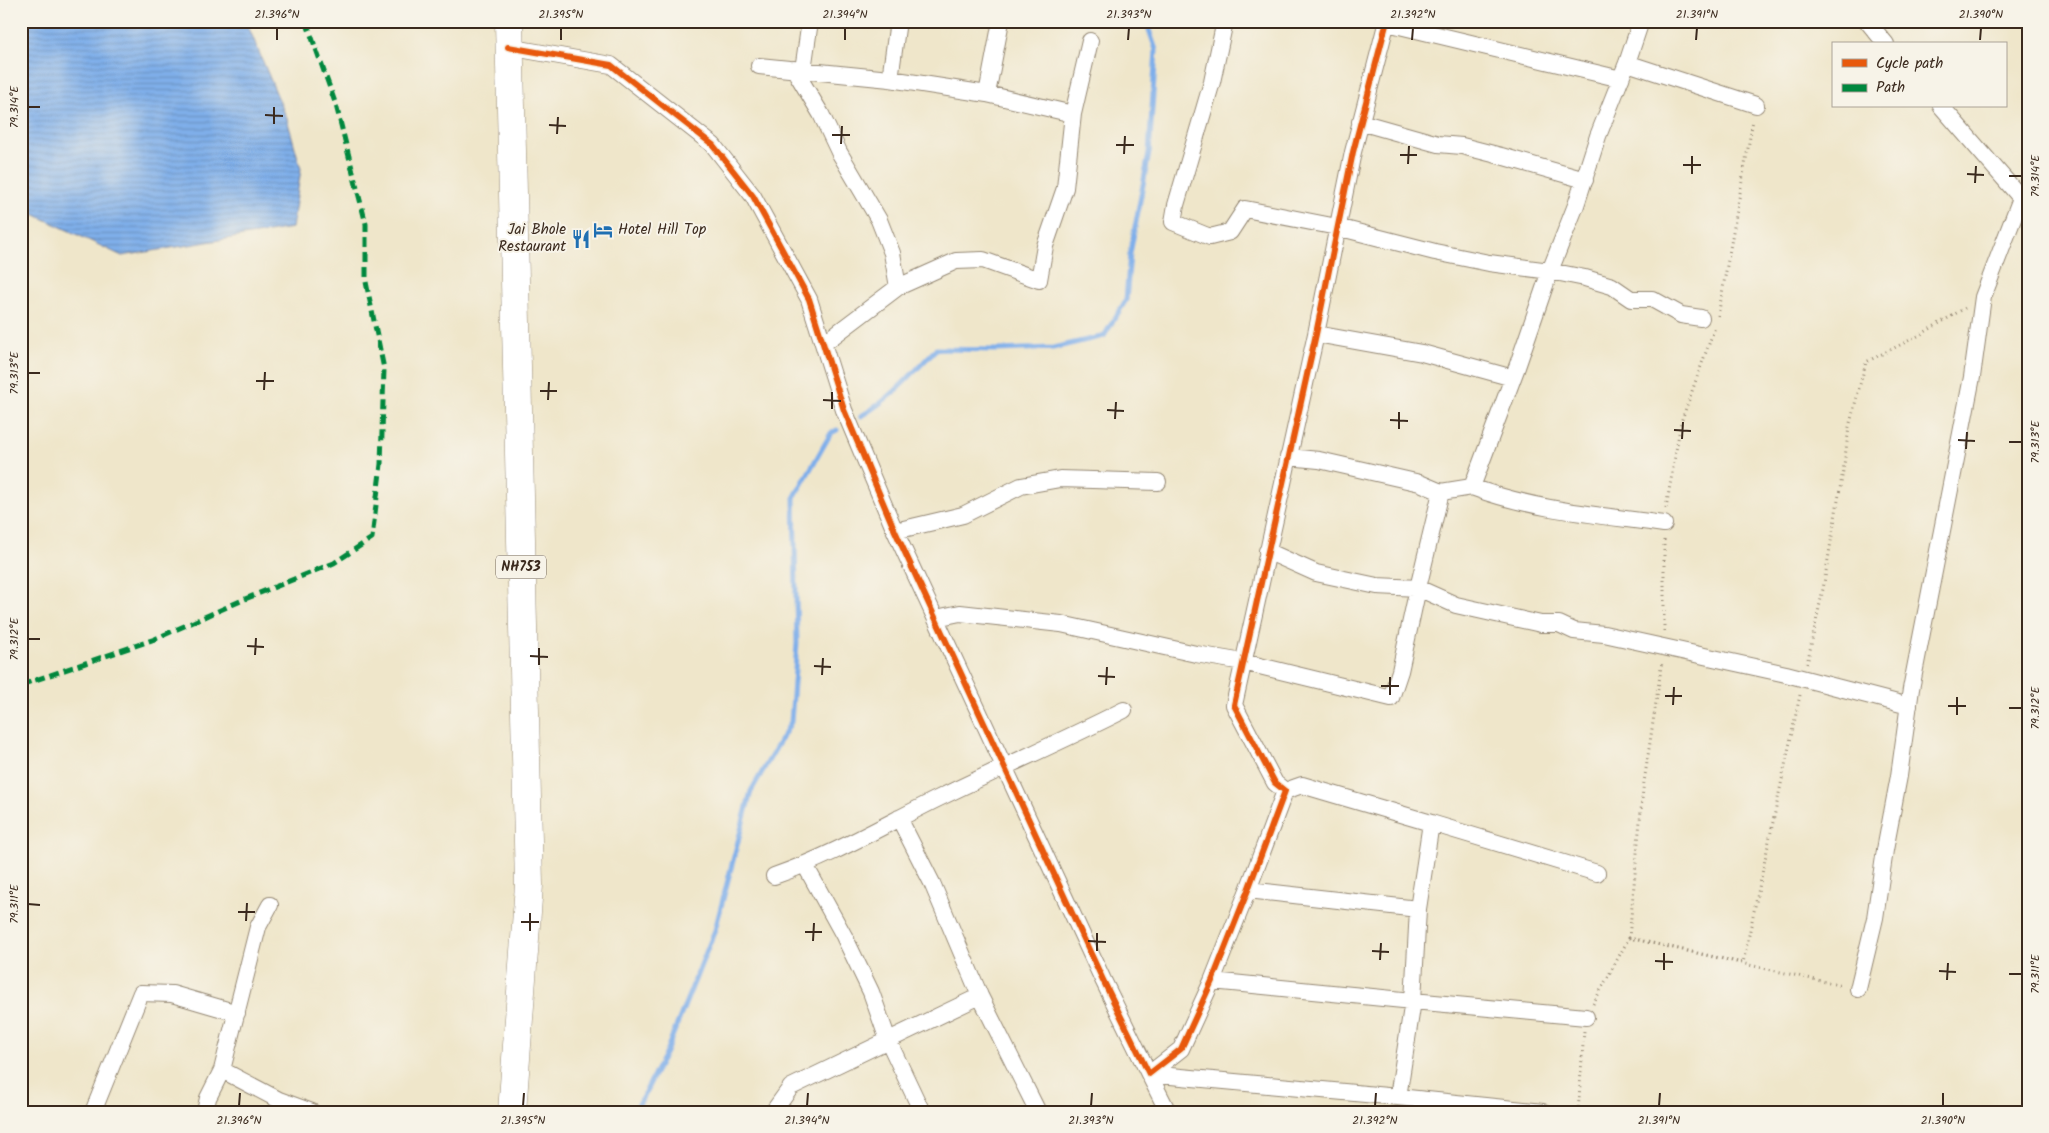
<svg xmlns="http://www.w3.org/2000/svg" width="2049" height="1133" font-family="Kalam,sans-serif">
	<style>
		.water { fill: url(#water-rules); stroke: #5d6c84 }
		.lines { fill: none; stroke-linecap: round; stroke-linejoin: round }
		.stream { stroke: #7fafea; stroke-width: 5 }
		.minor-casing { stroke: #958874; stroke-width: 18 }
		.trunk-casing { stroke: #958874; stroke-width: 29 }
		.path { stroke: #958874; stroke-width: 3; stroke-dasharray: 1 4; stroke-linecap: butt }
		.minor { stroke: #fff; stroke-width: 16 }
		.trunk { stroke: #fff; stroke-width: 28 }
		.quiet { stroke: #00873e; stroke-width: 5; stroke-dasharray: 10 5; stroke-linecap: butt }
		.cycleway-casing { stroke: #f7f3e8; stroke-width: 9 }
		.cycleway { stroke: #e8590c; stroke-width: 6 }
		.ticks { fill: none; stroke: #3b2a1e; stroke-width: 2 }
		.labels { text-anchor: middle; dominant-baseline: central; stroke-width: 4; stroke-linejoin: round; paint-order: stroke }
		.shield { fill: #f7f3e8; stroke: #73665b; stroke-width: 1 }
		.shield-label { font-size: 14px; font-weight: bold; fill: #3b2a1e }
		.poi-label { font-size: 15px; fill: #3b2a1e; stroke: #f7f3e8; text-anchor: end }
		.neatline { fill: none; stroke: #3b2a1e; stroke-width: 2 }
		.ticks-label { font-size: 12px; text-anchor: middle; fill: #3b2a1e }
	</style>
	<defs>
		<pattern id="water-rules" width="6" height="5" patternUnits="userSpaceOnUse" patternTransform="scale(1.25)"><rect width="6" height="5" fill="#7fafea"/><path d="M0 2.5h6" fill="none" stroke="#698fbd"/></pattern>
	</defs>
	<rect width="100%" height="100%" fill="#f7f3e8"/>
	<filter id="ink" filterUnits="userSpaceOnUse"><feTurbulence type="fractalNoise" baseFrequency=".02" numOctaves="2"/><feDisplacementMap in="SourceGraphic" scale="10" xChannelSelector="R" yChannelSelector="G"/><feConvolveMatrix kernelMatrix="1 2 1 2 8 2 1 2 1" color-interpolation-filters="sRGB"/></filter>
	<filter id="wash" filterUnits="userSpaceOnUse"><feTurbulence type="fractalNoise" baseFrequency=".0096" numOctaves="4" result="noise"/><feDisplacementMap in="SourceGraphic" scale="20" xChannelSelector="R" yChannelSelector="G"/><feGaussianBlur stdDeviation="1.12" result="paint"/><feColorMatrix in="noise" values="0 0 0 0 0 0 0 0 0 0 0 0 0 0 0 0 0 1.4 0 .05"/><feComposite in="paint" operator="in"/></filter>
	<g filter="url(#wash)">
		<rect width="100%" height="100%" fill="#efe6ca"/>
		<path class="water" d="M21 21H246L287 119 301 169 292 228 122 256 21 208Z"/>
		<g class="lines">
			<path class="stream" d="M861 416C891 399 913 373 936 349L996 350 1053 348 1104 336 1126 300 1130 254 1149 153 1156 50 1146 21
				M635 1112 666 1052 715 930 751 791 791 722 797 643 794 498 831 433 837 430"/>
		</g>
	</g>
	<g filter="url(#ink)">
		<g class="lines">
			<g class="minor-casing">
				<path id="minor" d="M1225 21 1212 82 1176 205 1173 222 1210 237 1230 232 1245 209 1337 227 1435 252 1489 263 1550 271 1585 278 1612 286 1631 299H1652L1681 315 1701 318
					M1867 21 1886 44
					M1387 23 1621 79
					M508 47 611 65 713 145 753 196 809 299 844 410 895 531 1103 980 1149 1074 1181 1049 1212 981 1248 890 1285 791 1275 783 1234 705 1316 334 1353 152 1387 21
					M1627 63 1756 105
					M759 66 890 79 987 94 1001 21
					M794 69 821 114 839 152 879 220 892 253 898 287
					M803 70 810 21
					M890 79 898 21
					M987 94 1073 114 1090 41
					M1941 106 2028 206
					M1360 122 1438 144 1462 146 1501 156 1585 180
					M1316 334 1422 353 1513 378
					M824 343 898 287 956 261 983 260 1039 280 1045 246 1065 188 1073 114
					M1288 457 1319 460 1420 483 1441 492
					M1472 487C1532 510 1600 515 1664 524
					M895 531 963 515 1021 486 1060 479 1158 482
					M1267 551 1316 573 1377 586 1418 588 1441 492 1472 487 1517 367 1550 271 1576 205 1598 136 1627 63 1641 21
					M936 618 960 613 1061 624 1196 654 1243 662 1391 698 1400 671 1418 588 1456 605 1541 624H1559L1574 631 1604 634 1786 674 1909 706
					M899 818 932 883 980 996 1038 1112
					M1431 823 1597 873
					M805 865 844 936 871 992 888 1040 922 1112
					M774 876C832 856 884 825 939 798 1000 768 1063 741 1124 710
					M1248 890 1418 909
					M270 905 258 927 222 1070 279 1100 312 1112
					M1212 981 1413 1001 1418 909 1431 823 1302 785 1285 791
					M1858 989 1875 918 1885 850 1899 776 1911 689 1972 377 1983 297 2021 198
					M1149 1074 1398 1097 1413 1001 1586 1017
					M1149 1074 1168 1112
					M1398 1097 1543 1112
					M93 1112 141 993 172 994 237 1013
					M205 1112 208 1098 222 1070
					M773 1112 791 1087 980 996"/>
			</g>
			<g class="trunk-casing">
				<path id="trunk" d="M509 21 529 885 512 1112"/>
			</g>
			<path class="path" d="M1718 316 1753 120
				M1666 508 1681 422 1715 327
				M1664 631V539
				M1807 664 1823 589 1844 465 1849 427 1866 362 1918 336 1965 308
				M1800 695 1743 963 1629 938 1843 986
				M1593 1004 1629 938 1643 789 1662 662
				M1578 1112 1584 1031"/>
			<use href="#minor" class="minor"/>
			<use href="#trunk" class="trunk"/>
			<path class="quiet" d="M21 685 155 639 245 599 334 563 372 538 381 464 384 369 366 282V224L336 105 306 21"/>
			<g class="cycleway-casing">
				<path id="cycleway" d="M508 47 611 65 713 145 753 196 809 299 844 410 895 531 1103 980 1149 1074 1181 1049 1212 981 1248 890 1285 791 1275 783 1234 705 1316 334 1353 152 1387 21"/>
			</g>
			<use href="#cycleway" class="cycleway"/>
		</g>
	</g>
	<path class="ticks" d="M277 40V28M561 40V28M845 40V28M1128 40 1129 28M1412 40 1413 28M1696 40 1697 28M1980 40 1981 28M28 107H40M265 115 283 116M274 124V107M549 125 566 126M557 134 558 117M832 135H850M841 144 842 126M1116 145H1134M1124 154 1125 136M1400 155H1417M1408 164 1409 146M1683 165H1701M1692 174V156M1967 174 1984 175M2009 176H2022M1975 183 1976 166M28 373H40M256 381H274M264 390 265 372M540 391H557M548 400 549 382M823 400 841 401M832 409V392M1107 410 1124 411M1115 419 1116 402M1390 420 1408 421M1399 429V412M1674 430 1691 431M1682 439 1683 422M1958 440 1975 441M2009 442H2022M1966 449 1967 432M28 639H40M247 646 264 647M255 655 256 638M530 656 548 657M539 665V648M814 666 831 667M822 675 823 658M1098 676 1115 677M1106 685 1107 667M1381 686H1399M1390 695V677M1665 696H1682M1673 705 1674 687M1948 706H1966M2009 708H2022M1957 715V697M28 904 40 905M238 912H255M246 921 247 903M521 922H539M530 931V913M805 932H822M813 941 814 923M1088 941 1106 942M1097 951V933M1372 951 1389 952M1380 960 1381 943M1655 961 1673 962M1664 970V953M1939 971 1956 972M2009 974H2022M1947 980 1948 963M239 1106 240 1093M523 1106 524 1093M807 1106 808 1093M1091 1106 1092 1093M1375 1106 1376 1093M1659 1106 1660 1093M1943 1106V1093"/>
	<defs>
		<g id="hotel-bare" transform="scale(1.5)"><path d="M-6-4.5h1.5V1H6V5H4.5V3h-9V5H-6ZM-4 0a1.8 1.8 0 1 1 3.6 0ZM.5 0V-2.5h3Q6-2.5 6 0Z" fill="#1f6fb2" stroke="#f7f3e8" stroke-width="2.5" paint-order="stroke"/></g>
		<g id="restaurant-bare" transform="scale(1.5)"><path d="M-5-6h1v4h1v-4h1v4h1v-4h1v5L-1.5 .5V6h-2V.5L-5-1ZM5-6V6H3V1.5H1.5Q1.5-4 5-6Z" fill="#1f6fb2" stroke="#f7f3e8" stroke-width="2.5" paint-order="stroke"/></g>
	</defs>
	<g fill-rule="evenodd">
		<use href="#hotel-bare" x="603" y="230"/>
		<use href="#restaurant-bare" x="581" y="239"/>
	</g>
	<g class="labels">
		<rect class="shield" x="496" y="555.5" width="50" height="23" rx="4"/>
		<g class="shield-label">
			<text x="521" y="567">NH753</text>
		</g>
		<g class="poi-label">
			<text x="566" y="230">Jai Bhole<tspan x="566" dy="17">Restaurant</tspan></text>
			<text x="618" y="230" text-anchor="start">Hotel Hill Top</text>
		</g>
	</g>
	<rect width="2049" height="1133" fill="none" stroke="#f7f3e8" stroke-width="55"/>
	<rect x="1832" y="42" width="175" height="65" fill="#f7f3e8" stroke="#aca397"/>
	<rect x="1842" y="59" width="25" height="8" fill="#e8590c" stroke="#aca397"/>
	<text x="1876" y="68" font-size="15" fill="#3b2a1e">Cycle path</text>
	<rect x="1842" y="84" width="25" height="8" fill="#00873e" stroke="#aca397"/>
	<text x="1876" y="92" font-size="15" fill="#3b2a1e">Path</text>
	<rect x="28" y="28" width="1994" height="1078" class="neatline"/>
	<g class="ticks-label">
		<text x="277" y="18">21.396°N</text>
		<text x="561" y="18">21.395°N</text>
		<text x="845" y="18">21.394°N</text>
		<text x="1129" y="18">21.393°N</text>
		<text x="1413" y="18">21.392°N</text>
		<text x="1697" y="18">21.391°N</text>
		<text x="1981" y="18">21.390°N</text>
		<text transform="translate(14 107) rotate(-90)" y="4">79.314°E</text>
		<text transform="translate(2035 176) rotate(-90)" y="4">79.314°E</text>
		<text transform="translate(14 373) rotate(-90)" y="4">79.313°E</text>
		<text transform="translate(2035 442) rotate(-90)" y="4">79.313°E</text>
		<text transform="translate(14 639) rotate(-90)" y="4">79.312°E</text>
		<text transform="translate(2035 708) rotate(-90)" y="4">79.312°E</text>
		<text transform="translate(14 904) rotate(-90)" y="4">79.311°E</text>
		<text transform="translate(2035 974) rotate(-90)" y="4">79.311°E</text>
		<text x="239" y="1124">21.396°N</text>
		<text x="523" y="1124">21.395°N</text>
		<text x="807" y="1124">21.394°N</text>
		<text x="1091" y="1124">21.393°N</text>
		<text x="1375" y="1124">21.392°N</text>
		<text x="1659" y="1124">21.391°N</text>
		<text x="1943" y="1124">21.390°N</text>
	</g>
</svg>
